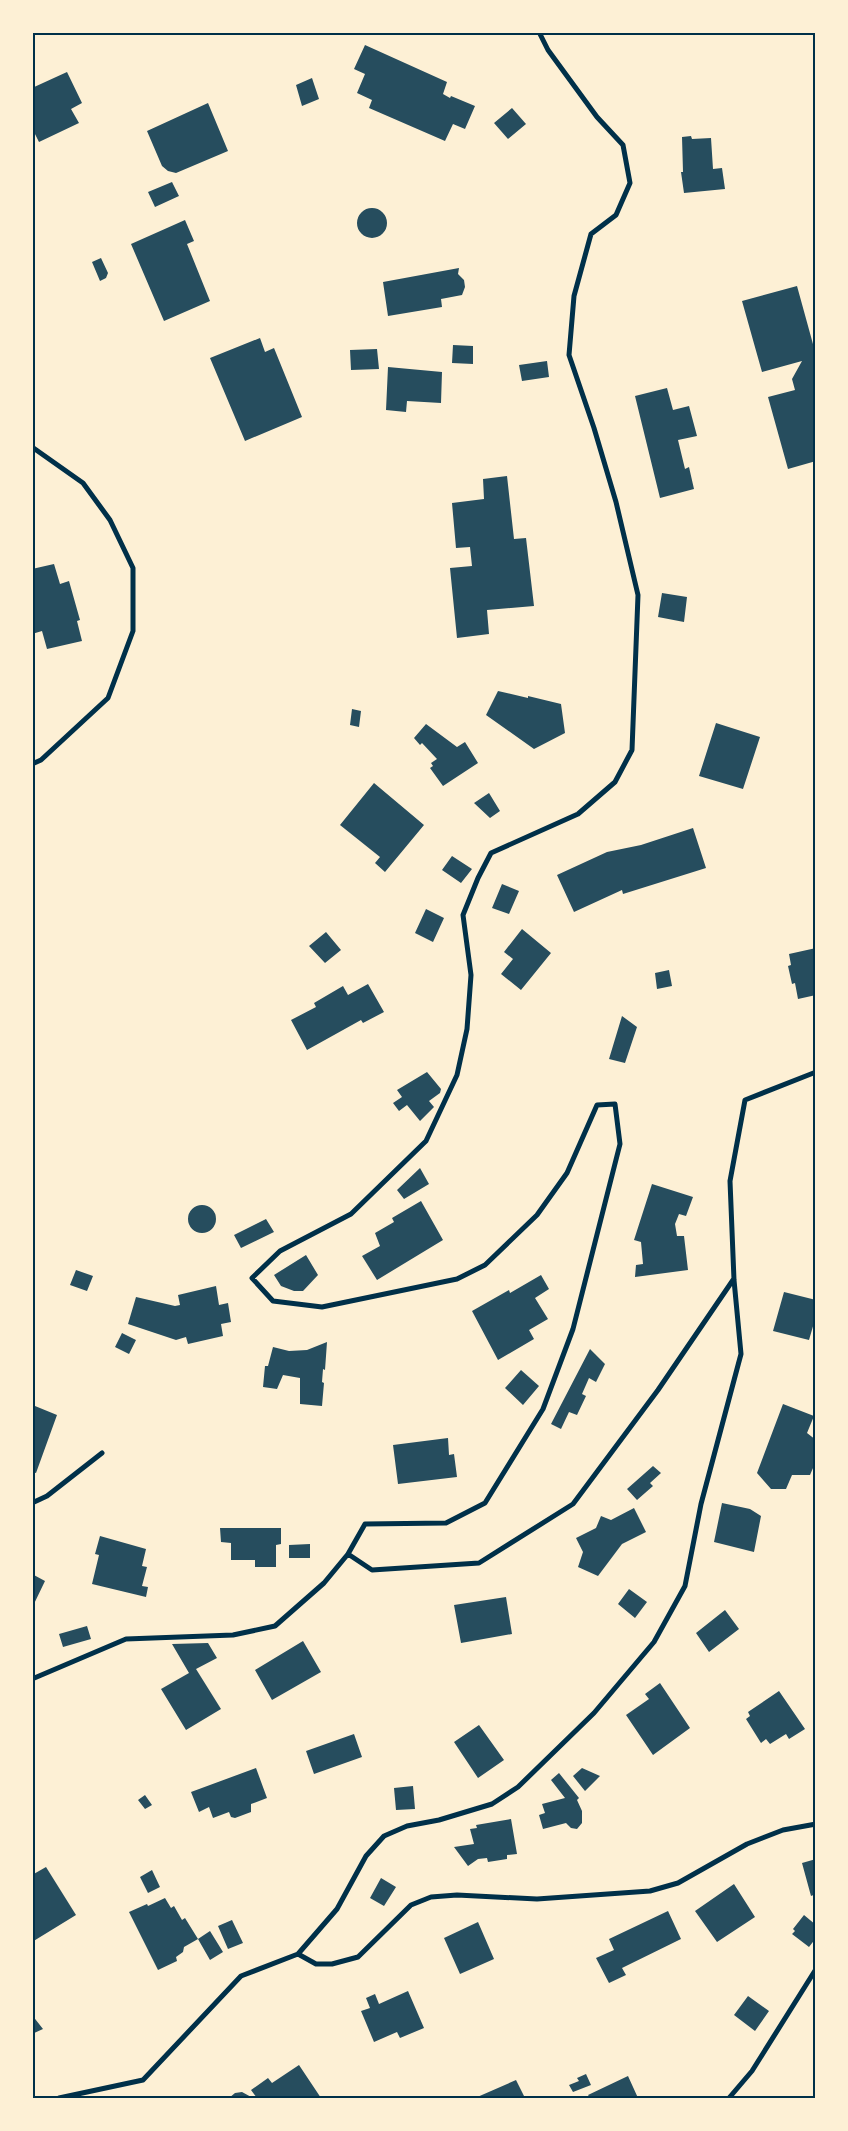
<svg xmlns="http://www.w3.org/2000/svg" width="848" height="2131" font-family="Inter,sans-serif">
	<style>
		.building { fill: #264d5e }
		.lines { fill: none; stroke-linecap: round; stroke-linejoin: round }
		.minor { stroke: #003049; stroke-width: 5 }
		.neatline { fill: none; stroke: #003049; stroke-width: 2 }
	</style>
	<rect width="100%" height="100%" fill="#fdf0d5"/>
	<path class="building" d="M365 45 447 82 443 94 450 98 451 96 475 106 465 129 453 124 445 141 369 108 372 100 357 93 365 74 354 69Z
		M67 72 82 103 71 109 79 123 39 142 32 128V88Z
		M312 78 319 99 302 106 296 85Z
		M208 103 228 151 176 173 168 171 162 166 147 131Z
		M512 108 526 124 508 139 494 123Z
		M691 136 692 139 711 138 713 169 722 168 725 189 684 193 681 172H683L682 137Z
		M172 182 179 196 155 207 148 192Z
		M357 223a15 15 0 1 1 30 0a15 15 0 1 1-30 0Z
		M185 220 194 241 187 244 210 301 164 321 131 244Z
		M101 258 108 273 106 278 100 281 92 262Z
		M459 268 458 274 464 280 465 287 462 295 441 299 442 307 388 316 383 282Z
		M797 286 816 355V461L788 469 768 397 795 390 792 379 802 361 762 372 742 301Z
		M260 338 265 352 274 348 302 417 245 441 210 358Z
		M453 345 473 346V364L452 363Z
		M377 349 379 369 351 370 350 350Z
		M547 361 549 377 522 381 519 365Z
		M388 367 442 372 441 403 407 401 406 412 386 410Z
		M667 388 673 410 689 406 697 436 678 440 685 469 689 467 694 489 660 498 635 396Z
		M507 476 514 539 526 538 534 606 487 610 489 634 457 638 450 568 472 566 470 547 456 548 452 503 484 499 483 479Z
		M54 564 60 584 69 581 80 620 77 621 82 641 47 649 42 631 32 634V569Z
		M662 593 687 597 684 622 658 617Z
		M498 691 528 698V696L561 704 565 733 534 749 486 715Z
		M352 709 361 711 359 727 350 725Z
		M716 723 760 737 743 789 699 776Z
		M426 724 457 747 465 742 478 763 443 786 430 768 433 766 431 763 437 759 422 743 420 745 414 738Z
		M374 783 424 825 385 872 375 863 380 857 340 825Z
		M489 793 500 811 490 818 474 803Z
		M693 828 706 868 623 894 622 890 574 912 557 875 607 852 641 845Z
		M452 856 472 869 461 883 442 870Z
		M502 884 519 891 509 914 492 908Z
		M426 909 444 918 433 942 415 933Z
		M522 929 551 953 521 990 501 974 513 959 504 952Z
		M326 932 341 950 325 963 309 946Z
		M816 948V995L798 999 795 983 792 984 788 966 791 965 789 954Z
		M669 970 672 986 657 989 655 973Z
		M368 984 384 1012 363 1023 361 1020 307 1050 291 1020 316 1007 314 1003 343 986 348 995Z
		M622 1016 637 1027 625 1063 609 1059Z
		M427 1072 441 1089 440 1093 429 1101 434 1107 420 1121 407 1105 399 1111 393 1103 402 1097 397 1090Z
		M420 1168 429 1184 404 1199 397 1190Z
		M652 1184 693 1197 686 1216 679 1214 675 1224 677 1236H684L688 1270 635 1277 636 1265 643 1264 641 1242 634 1240Z
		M421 1201 443 1240 377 1280 362 1256 380 1246 375 1233 394 1222 392 1218Z
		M188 1219a14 14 0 1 1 28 0a14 14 0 1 1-28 0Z
		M266 1219 274 1232 241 1248 234 1235Z
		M306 1255 318 1275 303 1291H294L281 1286 274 1275Z
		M76 1270 93 1276 87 1291 70 1285Z
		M541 1275 549 1289 535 1298 548 1319 529 1330 534 1339 498 1360 472 1311 509 1290 510 1293Z
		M216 1286 219 1305 228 1303 231 1322 221 1324 223 1336 188 1344 186 1337 176 1340 128 1324 136 1297 175 1306 180 1305 178 1295Z
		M784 1292 816 1300V1316L809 1340 773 1331Z
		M122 1333 136 1340 129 1354 115 1347Z
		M327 1342 325 1370 323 1369 322 1382 324 1383 322 1406 300 1404V1378L283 1375 277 1389 263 1387 265 1366H268L273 1347 289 1351 307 1350Z
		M590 1349 605 1364 596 1382 589 1378 582 1394 586 1396 577 1415 569 1412 561 1429 551 1424Z
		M521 1370 539 1386 523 1405 505 1388Z
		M783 1404 814 1416 807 1433 816 1440V1461L810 1475H792L786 1489H771L757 1473Z
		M35 1406 57 1415 36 1473 32 1472V1414Z
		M448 1438 449 1455 454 1454 457 1477 398 1484 393 1445Z
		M653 1466 661 1473 650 1483 653 1486 637 1500 627 1489Z
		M722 1503 750 1509 761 1516 754 1552 714 1542Z
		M634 1508 646 1532 622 1544 598 1576 578 1567 583 1552 576 1538 596 1528 601 1516 611 1520Z
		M220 1528H281V1544L276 1545V1567H255V1560H231V1543L221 1542Z
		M100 1536 146 1549 142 1566 147 1567 142 1586 148 1587 146 1597 92 1584 99 1555 95 1554Z
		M310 1544V1558H289V1545Z
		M32 1574 45 1581 32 1608Z
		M629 1589 647 1602 635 1618 618 1604Z
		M506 1597 512 1634 461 1643 454 1605Z
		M725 1610 739 1629 709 1652 696 1633Z
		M87 1626 91 1639 63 1647 59 1634Z
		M303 1641 321 1672 272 1700 255 1670Z
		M208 1643 217 1658 196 1669 221 1709 186 1730 161 1689 189 1673 172 1644Z
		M660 1683 690 1728 653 1755 626 1715 649 1699 645 1694Z
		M779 1691 805 1729 789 1739 786 1734 770 1744 766 1739 761 1743 746 1719 750 1716 748 1712Z
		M479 1725 504 1760 478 1778 454 1742Z
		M354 1734 362 1757 314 1774 306 1751Z
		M256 1768 267 1798 251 1804V1812L235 1818 231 1817 229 1812 213 1818 209 1807 199 1812 191 1792Z
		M582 1768 600 1776 585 1791 573 1776Z
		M559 1773 579 1798 577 1800 582 1811V1823L577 1829 571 1828 566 1823 543 1829 539 1815 545 1813 542 1804 565 1798 551 1780Z
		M413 1786 415 1809 396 1810 394 1788Z
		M145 1795 152 1805 145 1809 138 1800Z
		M511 1819 517 1854 507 1855V1859L488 1862 487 1858 478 1859 468 1866 454 1847 474 1844 470 1829 477 1828 476 1825Z
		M816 1859V1894L811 1896 802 1863Z
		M46 1867 76 1915 32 1942V1875Z
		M152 1870 160 1887 148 1893 140 1877Z
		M381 1878 396 1887 384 1906 370 1898Z
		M734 1884 755 1917 717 1942 695 1911Z
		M165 1898 171 1908 174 1906 182 1920 185 1918 198 1939 184 1947 183 1952 176 1957 177 1961 158 1970 129 1912 147 1904 148 1906Z
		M668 1911 681 1939 622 1968 626 1975 609 1983 596 1958 614 1950 609 1939Z
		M804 1915 816 1925V1938L809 1947 792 1934 795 1931 793 1929Z
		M232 1920 243 1943 228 1949 218 1926Z
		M478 1922 494 1959 460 1974 444 1938Z
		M210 1931 223 1952 210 1960 198 1939Z
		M408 1991 424 2028 400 2038 397 2032 374 2042 361 2011 370 2008 366 1998 375 1994 379 2004Z
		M748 1996 769 2011 755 2031 734 2015Z
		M32 2015 43 2029 32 2034Z
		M299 2065 321 2098H257L251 2090 268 2078 272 2083Z
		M586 2074 591 2085 573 2092 569 2085 579 2081 577 2078Z
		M628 2076 638 2098H590L588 2095Z
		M516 2080 525 2098H475Z
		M242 2092 253 2098H229L235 2093Z"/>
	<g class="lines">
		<path class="minor" d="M32 447 83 483 110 520 133 568V631L108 698 41 760 32 764
			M32 1503 47 1496 102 1453
			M348 1554 365 1524 446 1523 485 1503 543 1409 573 1329 620 1144 615 1104 597 1105 567 1173 537 1215 485 1265 457 1279 322 1307 273 1301 252 1278 280 1251 351 1214 426 1141 457 1075 467 1029 471 975 463 915 478 878 491 853 578 814 615 782 632 750 638 595 616 502 594 428 569 355 574 296 591 234 616 215 630 183 623 145 597 117 548 50 539 32
			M32 1679 126 1639 233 1635 275 1626 324 1583 348 1554 372 1570 479 1563 573 1504 658 1390 733 1280
			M298 1954 316 1964H332L358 1957 411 1905 431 1897 457 1895 537 1899 650 1891 678 1883 747 1844 783 1830 816 1824
			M59 2098 143 2080 241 1976 298 1954 337 1909 366 1856 384 1836 407 1826 439 1820 492 1804 518 1787 594 1713 654 1642 685 1586 701 1504 741 1354 734 1280 730 1181 745 1100 816 1072
			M729 2098 752 2071 816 1969"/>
	</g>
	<rect width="848" height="2131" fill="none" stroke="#fdf0d5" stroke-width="68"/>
	<rect x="34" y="34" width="780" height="2063" class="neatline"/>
</svg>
